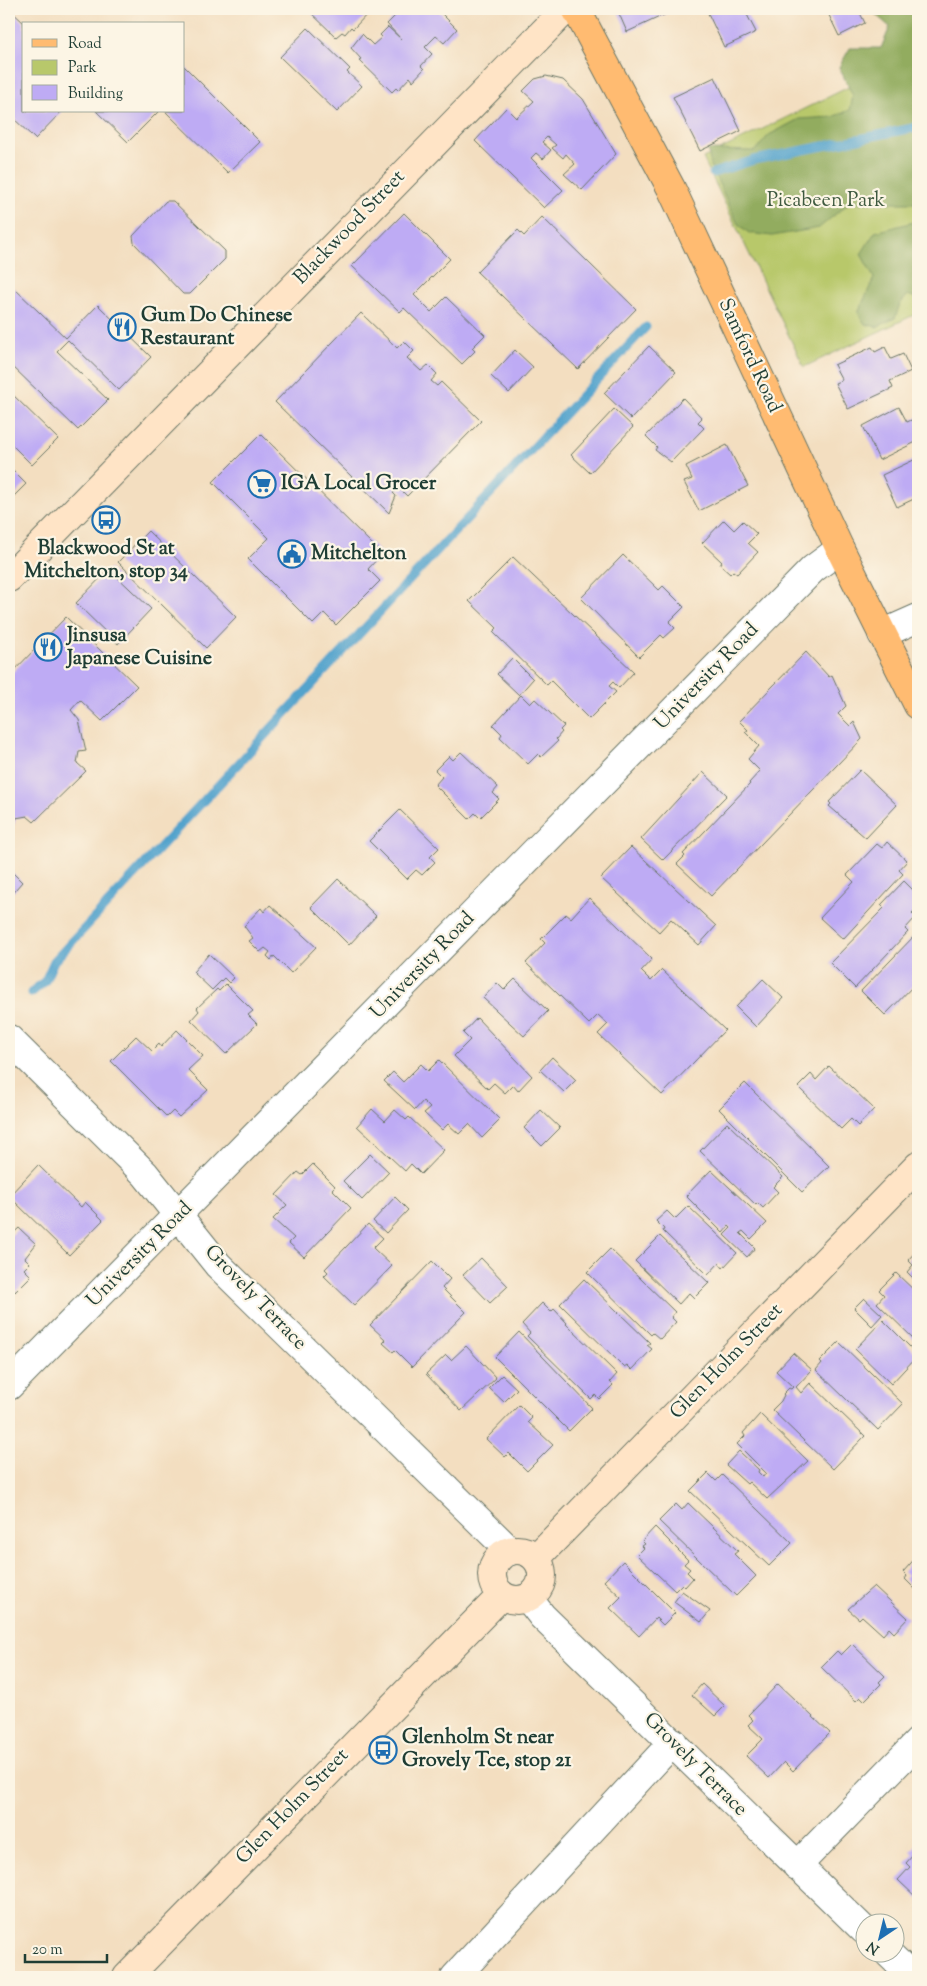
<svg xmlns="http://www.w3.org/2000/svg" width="927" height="1986" font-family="'Sorts Mill Goudy',serif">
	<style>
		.green { fill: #b8c86b; stroke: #6c8250 }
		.forest { fill: #92ac5f; stroke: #58744a }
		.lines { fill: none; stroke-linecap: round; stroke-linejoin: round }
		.stream { stroke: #52a3cc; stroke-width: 9 }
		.building { fill: #beabf4 }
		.street-casing { stroke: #697565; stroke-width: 30 }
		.secondary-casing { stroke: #697565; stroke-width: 30 }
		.primary-casing { stroke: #697565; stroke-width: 30 }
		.street { stroke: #fff; stroke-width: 28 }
		.secondary { stroke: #ffe4c6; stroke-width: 28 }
		.primary { stroke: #ffbb71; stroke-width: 28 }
		.labels { text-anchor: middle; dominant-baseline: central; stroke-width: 4.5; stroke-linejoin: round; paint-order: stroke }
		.park-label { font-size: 20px; fill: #3e593f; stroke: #fcf5e5 }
		.street-label { font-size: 20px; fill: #1f3d34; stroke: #fcf5e5 }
		.poi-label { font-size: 20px; font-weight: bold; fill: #1f3d34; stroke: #fcf5e5; text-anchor: start }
	</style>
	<rect width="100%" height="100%" fill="#fcf5e5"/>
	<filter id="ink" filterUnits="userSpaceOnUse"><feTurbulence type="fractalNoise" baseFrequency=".02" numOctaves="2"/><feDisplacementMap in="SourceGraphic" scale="10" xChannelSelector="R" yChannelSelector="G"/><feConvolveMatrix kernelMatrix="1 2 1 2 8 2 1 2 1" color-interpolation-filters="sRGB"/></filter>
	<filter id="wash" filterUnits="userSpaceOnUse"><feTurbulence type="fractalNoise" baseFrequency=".0096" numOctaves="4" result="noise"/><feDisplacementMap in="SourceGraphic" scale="20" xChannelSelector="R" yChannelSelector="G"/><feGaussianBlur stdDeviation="1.12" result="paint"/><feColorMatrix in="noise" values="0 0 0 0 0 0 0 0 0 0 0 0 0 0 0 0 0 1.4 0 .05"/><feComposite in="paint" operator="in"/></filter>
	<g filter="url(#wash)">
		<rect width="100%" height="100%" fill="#f3dec0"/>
		<path class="green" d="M918 61V313L804 367 703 158 855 84Z"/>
		<path class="forest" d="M874 9H918V203H849L819 228 772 236 749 233 738 224 711 167 708 150 755 151 769 135 799 119 832 117 850 110 853 96 839 67 850 48H881L890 27 876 15Z
			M918 221V299L908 295 900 304 895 318 877 327 865 324 858 313 874 278 861 254 875 232Z"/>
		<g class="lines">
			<path class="stream" d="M713 173 754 160 918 127
				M31 993 45 981 54 961 646 327"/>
		</g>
		<g id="blocks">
			<path class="building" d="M9 9 24 23V111H62L35 139 9 114Z
				M307 9H372L353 29 351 27 345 34 342 32 336 37Z
				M402 9H437L457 29 444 43 436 36 425 47 432 54 421 66 424 69 413 81 410 77 398 90 396 88 392 92 359 60 361 59 351 48 362 34 373 45 382 37 380 35 388 27 401 39 387 24Z
				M617 9H677L627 32Z
				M706 9H744L756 32 724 47Z
				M826 9H858L865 23 839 36Z
				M308 28 350 69 347 72 362 86 337 112 280 57Z
				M184 66 260 142 228 173 165 111H184Z
				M546 76 563 80 583 99 616 154 582 190 564 174 575 164 566 154 563 158 552 148 556 145 547 137 542 142 551 150 543 159 536 153 531 158 563 190 544 208 475 141 506 108 516 118 534 101 523 91 535 79Z
				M715 77 741 131 700 151 673 97Z
				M96 111H159L128 142Z
				M166 201H173L225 251V259L190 294H183L134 243 133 236Z
				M404 213 450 259 414 295 431 312 446 297 485 335 472 348 475 351 462 364 404 308 400 312 352 266Z
				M542 217 636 309 578 369 477 272 518 230 524 236Z
				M14 288 66 338 98 305 151 357 119 390 68 340 57 351 108 400 78 430 9 363V309L11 307 9 304V294Z
				M361 313 397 348 404 341 414 351 407 358 421 371 428 365 437 374 431 381 437 386 441 382 481 421 407 496 399 488 393 493 396 496 389 513 275 402Z
				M649 346 676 372 631 419 604 393Z
				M872 347 875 352 885 347 891 359 903 354 911 371 890 381 893 388 848 409 835 383 842 380 834 365Z
				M515 350 533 367 509 393 491 376Z
				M9 391 58 439 32 465 9 442Z
				M683 398 702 418 698 422 704 428 671 462 655 450 657 447 646 436Z
				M899 407 907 422 918 417V441L879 460 863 426Z
				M614 409 633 427 590 473 571 455Z
				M261 434 382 554 368 569 380 581 336 625 324 613 313 624 248 559 269 538 213 482Z
				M727 445 748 486 699 511 684 482 692 479 686 466Z
				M918 458V497L897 507 882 475Z
				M9 467 26 484 9 501Z
				M724 520 734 530 743 521 757 534 748 543 758 552 737 574 733 571 730 574 720 565 722 562 702 543Z
				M148 531 236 617 206 648 118 562Z
				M623 555 659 590 663 586 684 607 669 622 675 628 664 638 661 635 639 657 581 598Z
				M513 557 634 672 619 688 613 682 609 686 616 692 589 719 551 681 547 685 493 632 497 628 469 601Z
				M109 569 151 609 118 644 76 603Z
				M66 617 137 686 102 721 80 700 71 710 79 720 86 751 79 752 77 763 86 771 34 822 27 816 16 818 14 825 9 823V676Z
				M806 652 829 677 832 675 846 706 838 714 850 726 854 722 862 739 711 896 677 864 685 856 683 854 750 784 749 783 760 771 748 759 759 746 745 732 748 730 739 721Z
				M512 658 533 679 519 695 497 674Z
				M521 695 530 704 535 699 564 726 560 730 562 732 556 739 558 741 541 757 538 754 528 764 500 737 502 734 493 725Z
				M461 752 498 787 493 793 499 799 480 818 475 813 469 819 435 785 442 777 435 770 449 756 453 760Z
				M860 770 897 805 866 838 829 806 831 804 829 802Z
				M703 772 727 795 663 860 641 839Z
				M400 810 439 848 430 857 435 862 422 875 416 870 407 879 369 841Z
				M887 842 907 861 899 870 903 874 843 939 820 918 854 882 847 875 877 844 882 848Z
				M631 847 716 926 699 945 671 919 659 932 601 878Z
				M9 869 22 882 9 897Z
				M338 879 376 916 349 945 311 907Z
				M904 881 918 895V907L912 913 916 917 905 929 908 932 855 988 830 963 884 908 881 905Z
				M589 898 652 959 641 971 651 981 662 970 725 1030 662 1095 598 1034 608 1024 598 1015 589 1024 526 963 545 943 541 939 566 914 571 918Z
				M270 905 316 947 291 973 274 956 271 960 267 956 270 952 265 948 260 952 249 941 253 938 244 926 261 908 264 912Z
				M918 932V981L885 1015 861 991Z
				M209 954 234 978 229 983 224 978 212 990 193 972Z
				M515 979 548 1011 524 1036 483 998 497 983 504 990Z
				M763 979 783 998 756 1027 736 1007Z
				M226 984 253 1011 248 1015 257 1024 226 1054 191 1020 199 1011 197 1008 217 989 219 991Z
				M477 1018 532 1076 518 1091 513 1085 505 1093 494 1083 488 1089 454 1056 470 1040 463 1033Z
				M177 1030 203 1056 188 1070 208 1090 179 1117 173 1111 167 1117 111 1061 136 1036 152 1051 159 1044 161 1047Z
				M552 1057 576 1080 564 1092 540 1070Z
				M439 1060 500 1120 482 1138 469 1124 459 1134 448 1124 442 1130 424 1113 430 1108 423 1101 415 1110 384 1081 393 1072 403 1082 421 1064 428 1071Z
				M829 1066 874 1109 858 1126 851 1119 841 1129 798 1087 811 1074 816 1080Z
				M745 1083 829 1166 802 1192 719 1109Z
				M372 1109 385 1121 395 1110 406 1120 409 1117 444 1150 421 1174 411 1164 405 1171 357 1126Z
				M541 1110 560 1128 542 1146 524 1128Z
				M727 1123 783 1177 773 1187 778 1192 763 1208 758 1203 756 1205 700 1151Z
				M370 1154 389 1172 362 1200 343 1181Z
				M313 1164 335 1186 332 1189 351 1208 304 1257 289 1243 294 1238 273 1219 287 1205 276 1195 298 1172 302 1175Z
				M38 1165 81 1207 85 1202 103 1220 69 1255 9 1196Z
				M711 1170 767 1223 751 1239 743 1231 740 1233 755 1248 747 1257 724 1235 731 1228 729 1226 723 1233 686 1196Z
				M395 1197 408 1210 386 1233 373 1221Z
				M688 1206 737 1253 723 1268 719 1263 708 1275 663 1231 664 1229 656 1221 667 1211 675 1219Z
				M368 1224 383 1238 373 1248 392 1266 354 1305 324 1276 328 1272 325 1269Z
				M19 1228 36 1244 25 1258 30 1263 24 1269 31 1276 15 1292 13 1289 9 1293V1237Z
				M660 1236 709 1283 694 1298 689 1293 679 1304 635 1261Z
				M610 1249 675 1312 671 1317 676 1322 660 1339 653 1333 651 1335 587 1272Z
				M918 1249V1283L907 1272 913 1265 908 1260Z
				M481 1258 508 1286 490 1303 463 1275Z
				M432 1261 450 1279 442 1288 466 1312 412 1367 395 1350 393 1352 383 1343 386 1340 370 1325Z
				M896 1273 918 1294V1343L877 1303 884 1295 879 1290Z
				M584 1279 650 1343 647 1345 652 1349 632 1370 627 1365 624 1367 560 1304Z
				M864 1298 882 1315 872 1326 854 1308Z
				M542 1303 551 1312 554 1309 567 1323 566 1324 617 1374 610 1382 613 1385 599 1399 595 1395 591 1399 527 1336 530 1333 522 1324Z
				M883 1320 918 1355 891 1384 855 1349Z
				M519 1332 592 1408 569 1431 495 1357Z
				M839 1342 903 1404 878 1430 816 1370 822 1363 820 1361Z
				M466 1346 496 1378 461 1411 426 1374 446 1355 451 1360Z
				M793 1353 812 1370 796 1387 801 1393 810 1383 865 1436 833 1469 772 1410 781 1401 784 1395 783 1394 789 1388 791 1389 793 1387 776 1371Z
				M502 1375 517 1389 504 1402 489 1388Z
				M519 1405 532 1418 528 1422 553 1445 527 1471 509 1453 505 1457 486 1439Z
				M760 1414 808 1461 767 1499 749 1482 747 1484 726 1465 739 1451 759 1470 758 1472 763 1477 766 1473 737 1444 745 1436 743 1433Z
				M708 1473 716 1481 722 1475 792 1543 769 1566 690 1491Z
				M688 1503 738 1551 734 1554 756 1576 736 1596 659 1521 676 1504 682 1510Z
				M655 1527 688 1560 684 1564 690 1569 687 1572 693 1578 685 1587 682 1584 675 1591 637 1555 644 1548 642 1546 645 1544 642 1541Z
				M918 1555V1592L905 1579 907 1576 903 1572Z
				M623 1561 675 1613 663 1625 656 1618 639 1636 610 1608 621 1597 604 1581Z
				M874 1586 908 1618 894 1633 889 1628 883 1635 862 1616 859 1619 848 1609Z
				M682 1591 710 1611 701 1622 674 1602Z
				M852 1644 885 1676 879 1682 881 1684 864 1701 860 1697 856 1701 821 1667 837 1651 841 1655Z
				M702 1684 725 1706 715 1716 692 1695Z
				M778 1684 830 1733 793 1771 784 1762 769 1778 746 1756 763 1739 748 1725 753 1720 748 1715Z
				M918 1843V1899L898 1880 910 1867 906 1863 914 1854 911 1851Z"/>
		</g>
	</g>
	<g filter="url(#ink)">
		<use href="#blocks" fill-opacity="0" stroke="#697565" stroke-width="1"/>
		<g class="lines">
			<g class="street-casing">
				<path id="street" d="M882 634 918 618
					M9 1039 145 1174 218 1265 502 1543 508 1552
					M9 1386 813 569 840 549
					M528 1598 542 1616 864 1930
					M797 1866 918 1742
					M889 1954 913 1977
					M455 1977 673 1742"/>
			</g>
			<g class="secondary-casing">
				<path id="secondary" d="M9 578 566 9
					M492 1575a25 25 0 1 1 50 0a25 25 0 1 1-50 0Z
					M536 1558 918 1166
					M127 1977 502 1595"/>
			</g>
			<g class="primary-casing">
				<path id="primary" d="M576 9 671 188 840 549 918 705"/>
			</g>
			<use href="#street" class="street"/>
			<use href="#secondary" class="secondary"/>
			<use href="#primary" class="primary"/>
		</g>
	</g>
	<defs>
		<g id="restaurant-ring" transform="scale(1.4375)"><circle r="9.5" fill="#fcf5e5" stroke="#1f6fb2" stroke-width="1.5"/><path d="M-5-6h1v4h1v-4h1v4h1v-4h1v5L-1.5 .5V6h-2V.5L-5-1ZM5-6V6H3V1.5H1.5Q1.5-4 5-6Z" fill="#1f6fb2"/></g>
		<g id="supermarket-ring" transform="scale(1.4375)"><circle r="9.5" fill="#fcf5e5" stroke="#1f6fb2" stroke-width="1.5"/><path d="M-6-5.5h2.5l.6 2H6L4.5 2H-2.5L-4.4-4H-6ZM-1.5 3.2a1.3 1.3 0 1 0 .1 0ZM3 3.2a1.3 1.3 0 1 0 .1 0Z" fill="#1f6fb2"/></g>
		<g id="bus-ring" transform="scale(1.4375)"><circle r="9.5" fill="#fcf5e5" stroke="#1f6fb2" stroke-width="1.5"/><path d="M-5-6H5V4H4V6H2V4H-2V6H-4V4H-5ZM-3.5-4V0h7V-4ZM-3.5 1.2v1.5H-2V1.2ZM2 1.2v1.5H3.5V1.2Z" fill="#1f6fb2"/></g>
		<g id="civic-ring" transform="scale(1.4375)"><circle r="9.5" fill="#fcf5e5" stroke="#1f6fb2" stroke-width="1.5"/><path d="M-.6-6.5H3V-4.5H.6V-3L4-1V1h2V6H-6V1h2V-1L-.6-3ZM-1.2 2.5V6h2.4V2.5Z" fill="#1f6fb2"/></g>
	</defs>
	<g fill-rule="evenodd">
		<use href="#restaurant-ring" x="122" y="327"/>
		<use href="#supermarket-ring" x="262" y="484"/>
		<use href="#bus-ring" x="106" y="520"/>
		<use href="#civic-ring" x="292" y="554"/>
		<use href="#restaurant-ring" x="48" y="647"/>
		<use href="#bus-ring" x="383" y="1750"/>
	</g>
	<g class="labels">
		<g class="park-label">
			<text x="826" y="201">Picabeen Park</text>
		</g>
		<g class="street-label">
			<text transform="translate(350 228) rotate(-46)">Blackwood Street</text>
			<text transform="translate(749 356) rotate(65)">Samford Road</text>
			<text transform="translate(707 677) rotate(-46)">University Road</text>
			<text transform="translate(423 966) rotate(-46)">University Road</text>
			<text transform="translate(140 1255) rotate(-45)">University Road</text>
			<text transform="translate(255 1298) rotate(46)">Grovely Terrace</text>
			<text transform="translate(727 1362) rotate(-46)">Glen Holm Street</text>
			<text transform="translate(695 1765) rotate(45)">Grovely Terrace</text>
			<text transform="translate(293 1807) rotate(-46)">Glen Holm Street</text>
		</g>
		<g class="poi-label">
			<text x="141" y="316">Gum Do Chinese<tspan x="141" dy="23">Restaurant</tspan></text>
			<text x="281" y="484">IGA Local Grocer</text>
			<text x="106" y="549" text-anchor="middle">Blackwood St at<tspan x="106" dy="23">Mitchelton, stop 34</tspan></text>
			<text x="311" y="554">Mitchelton</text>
			<text x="67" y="636">Jinsusa<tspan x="67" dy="23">Japanese Cuisine</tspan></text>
			<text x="402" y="1738">Glenholm St near<tspan x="402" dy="23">Grovely Tce, stop 21</tspan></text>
		</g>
	</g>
	<rect width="927" height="1986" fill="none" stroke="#fcf5e5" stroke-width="30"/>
	<rect x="22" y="22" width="162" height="90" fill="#fcf5e5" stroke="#a4ab9e"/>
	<rect x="32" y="39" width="25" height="8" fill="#ffbb71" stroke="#a4ab9e"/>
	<text x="68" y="48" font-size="15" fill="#1f3d34">Road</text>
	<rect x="32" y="60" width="25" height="15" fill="#b8c86b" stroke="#a4ab9e"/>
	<text x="68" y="72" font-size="15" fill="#1f3d34">Park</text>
	<rect x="32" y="85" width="25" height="15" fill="#beabf4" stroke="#a4ab9e"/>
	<text x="68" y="98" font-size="15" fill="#1f3d34">Building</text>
	<g transform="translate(880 1938) rotate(215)"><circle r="24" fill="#fcf5e5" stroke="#a4ab9e"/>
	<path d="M0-4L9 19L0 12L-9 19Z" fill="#1f6fb2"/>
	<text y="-8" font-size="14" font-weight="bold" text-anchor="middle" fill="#1f3d34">N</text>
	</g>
	<path d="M25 1954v8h82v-8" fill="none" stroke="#1f3d34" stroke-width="2.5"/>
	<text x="32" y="1954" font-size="15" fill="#1f3d34" stroke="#fcf5e5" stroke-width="4" paint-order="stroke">20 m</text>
</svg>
